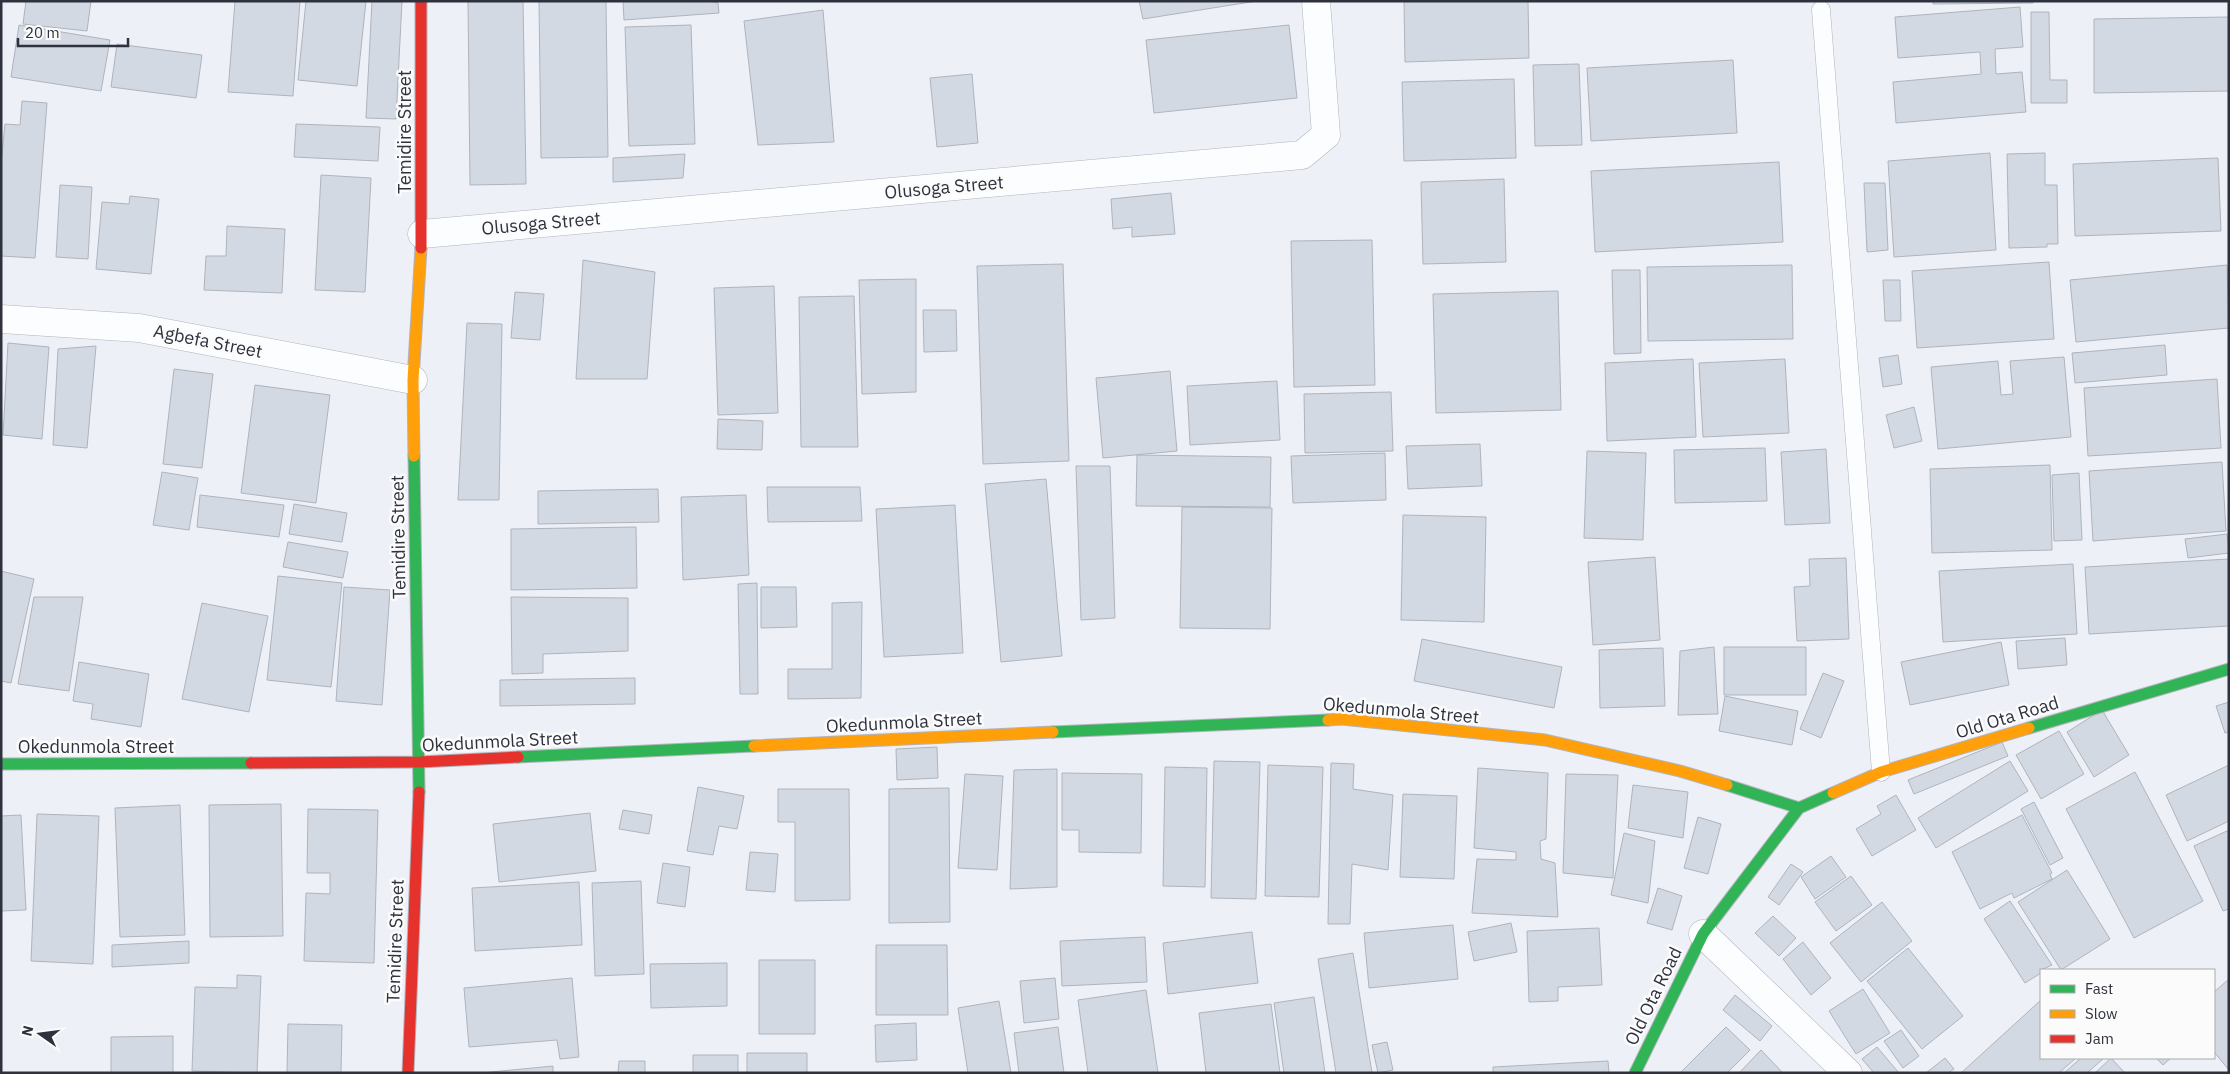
<svg xmlns="http://www.w3.org/2000/svg" width="2230" height="1074" font-family="'IBM Plex Sans',sans-serif">
	<style>
		.building { fill: #d3d9e2; stroke: #afb4bc }
		.lines { fill: none; stroke-linecap: round; stroke-linejoin: round }
		.lane-casing { stroke: #b2b4bd; stroke-width: 19 }
		.street-casing { stroke: #b2b4bd; stroke-width: 29 }
		.fast-casing { stroke: #b2b4bd; stroke-width: 13 }
		.slow-casing { stroke: #b2b4bd; stroke-width: 13 }
		.jam-casing { stroke: #b2b4bd; stroke-width: 13 }
		.lane { stroke: #fcfdfe; stroke-width: 18 }
		.street { stroke: #fcfdfe; stroke-width: 28 }
		.fast { stroke: #30b455; stroke-width: 11 }
		.slow { stroke: #ff9f0a; stroke-width: 11 }
		.jam { stroke: #e5322d; stroke-width: 11 }
		.labels { text-anchor: middle; dominant-baseline: central; stroke-width: 5; stroke-linejoin: round; paint-order: stroke }
		.street-label { font-size: 18px; fill: #2e313e; stroke: #fbfbfb }
	</style>
	<rect width="100%" height="100%" fill="#eef0f7"/>
	<path class="building" d="M26 1H91L87 31 23 24Z
		M235 1H300L293 96 228 92Z
		M306 1H366L357 86 298 80Z
		M372 1H402L396 119 366 118Z
		M468 1H523L526 184 470 185Z
		M539 1H606L608 157 541 158Z
		M623 1H709L718 3 719 13 624 20Z
		M1139 1H1257L1143 19Z
		M1404 1H1528L1529 58 1405 62Z
		M1933 1H2033V3L1933 4Z
		M2020 7 2023 47 1995 49 1996 74 2022 72 2026 112 1896 123 1893 82 1981 74 1980 52 1898 58 1895 17Z
		M823 10 834 142 758 145 744 21Z
		M2031 12H2049L2050 80H2067V103H2031Z
		M2229 17V91L2094 93V19Z
		M19 25 110 40 101 91 11 77Z
		M691 25 695 144 629 146 625 27Z
		M1289 25 1297 98 1154 113 1146 40Z
		M117 44 202 55 196 98 111 87Z
		M1733 60 1737 133 1591 141 1587 68Z
		M1579 64 1582 145 1535 146 1533 65Z
		M972 74 978 143 937 147 930 78Z
		M1514 79 1516 158 1404 161 1402 82Z
		M22 101 47 103 35 258 1 256V164L5 124 20 125Z
		M296 124 380 127 378 161 294 157Z
		M1990 153 1996 250 1894 257 1888 161Z
		M2045 153V185H2057L2058 244H2047V247L2009 248 2007 154Z
		M685 154 683 178 613 182V158Z
		M2218 158 2221 231 2075 236 2073 164Z
		M1779 162 1783 242 1595 252 1591 171Z
		M321 175 371 178 365 292 315 290Z
		M1504 179 1506 262 1423 264 1421 182Z
		M1864 183H1885L1888 250 1867 252Z
		M60 185 92 187 88 259 56 257Z
		M1171 193 1175 234 1132 237V227L1113 229 1111 199Z
		M130 196 159 199 151 274 96 269 102 202 129 204Z
		M227 226 285 229 282 293 204 290 206 256H226Z
		M1372 240 1375 385 1294 387 1291 241Z
		M583 260 655 272 647 379H576Z
		M2049 262 2054 339 1917 348 1912 271Z
		M1063 264 1069 461 983 464 977 266Z
		M1792 265 1793 339 1648 341 1647 267Z
		M2227 265 2229 328 2076 342 2070 280Z
		M1612 270H1640L1641 353 1614 354Z
		M916 279V392L862 394 859 280Z
		M1883 280H1900L1901 321H1885Z
		M774 286 778 413 718 415 714 288Z
		M1558 291 1561 410 1436 413 1433 294Z
		M515 292 544 294 540 340 511 338Z
		M854 296 858 447H801L799 297Z
		M923 310H956L957 351 924 352Z
		M467 323 502 324 499 500H458Z
		M8 343 49 347 42 439 3 435Z
		M2165 345 2167 375 2075 383 2072 353Z
		M96 346 87 448 53 445 58 349Z
		M1898 355 1902 384 1883 387 1879 358Z
		M2064 357 2071 437 1938 449 1931 367 1998 361 2001 395 2013 394 2010 361Z
		M1693 359 1696 437 1607 441 1605 363Z
		M1785 359 1789 433 1703 437 1699 363Z
		M174 369 213 374 202 468 163 464Z
		M1170 371 1177 451 1103 458 1096 378Z
		M2217 379 2221 448 2088 456 2084 388Z
		M1277 381 1280 440 1190 445 1187 386Z
		M255 385 330 395 316 503 241 493Z
		M1391 392 1393 451 1305 453 1304 394Z
		M1914 407 1922 441 1894 448 1886 415Z
		M718 419 763 421 762 450 717 449Z
		M1480 444 1482 486 1408 489 1406 446Z
		M1765 448 1767 501 1675 503 1674 450Z
		M1826 449 1830 523 1785 525 1781 452Z
		M1587 451 1646 453 1643 540 1584 538Z
		M1385 453 1386 500 1293 503 1291 456Z
		M1137 455 1271 457 1270 507 1136 506Z
		M2222 462 2226 531 2093 541 2089 471Z
		M2050 465 2052 550 1932 553 1930 469Z
		M1076 466H1110L1115 618 1081 620Z
		M162 472 198 478 189 530 153 525Z
		M2079 473 2082 540 2054 541 2052 475Z
		M1046 479 1062 656 1001 662 985 484Z
		M767 487H860L862 521 768 522Z
		M658 489 659 522 538 524V491Z
		M200 495 284 505 279 537 197 527Z
		M746 495 749 575 683 580 681 497Z
		M294 504 347 513 342 542 289 534Z
		M955 505 963 653 884 657 876 509Z
		M1182 507 1272 508 1270 629 1180 628Z
		M1403 515 1486 517 1484 622 1401 620Z
		M636 527 637 588 511 590V529Z
		M2227 534 2229 553 2188 558 2185 539Z
		M288 542 348 552 343 578 283 567Z
		M1655 557 1660 640 1593 645 1588 562Z
		M1846 558 1849 639 1797 641 1794 587 1810 586 1809 559Z
		M2229 559V626L2089 634 2085 567Z
		M2073 564 2077 634 1943 642 1939 571Z
		M1 571 34 579 11 683 1 681Z
		M278 576 342 583 331 687 267 680Z
		M757 583 758 694H740L738 584Z
		M344 587 390 590 382 705 336 701Z
		M761 587H796L797 627 761 628Z
		M34 597H83L69 691 18 684Z
		M511 597 628 598V651L543 654V673L512 674Z
		M862 602 861 698 788 699V669H832V603Z
		M202 603 268 616 249 712 182 699Z
		M2065 638 2067 665 2018 669 2016 641Z
		M1422 639 1562 667 1554 708 1414 681Z
		M2001 642 2009 685 1910 705 1901 662Z
		M1714 647 1718 714 1678 715 1680 651Z
		M1724 647H1806V695H1724Z
		M1663 648 1665 706 1600 708 1599 650Z
		M79 662 149 674 141 727 91 719 93 704 73 701Z
		M1823 673 1844 681 1821 738 1800 729Z
		M635 678V704L500 706V680Z
		M1725 696 1798 711 1792 745 1719 731Z
		M2229 702V732L2225 733 2216 706Z
		M2102 710 2129 755 2094 777 2067 732Z
		M2059 731 2084 774 2041 799 2016 755Z
		M2002 742 2008 756 1914 794 1908 780Z
		M937 747 938 778 897 780 896 749Z
		M1214 761 1260 762 1256 899 1211 898Z
		M2010 761 2028 791 1936 848 1918 818Z
		M1331 763 1354 764 1353 789 1393 795 1388 870 1352 864 1350 924H1328Z
		M1268 765 1323 767 1319 897 1265 896Z
		M2229 765V821L2187 841 2166 795Z
		M1165 767 1207 768 1205 887 1163 886Z
		M1478 768 1548 773 1546 839 1540 841 1541 859 1555 863 1558 917 1472 913 1477 859 1516 860V852L1474 848Z
		M1057 769V887L1010 889 1014 770Z
		M2135 772 2203 901 2134 938 2066 809Z
		M1062 773 1142 774 1141 853 1079 852V830H1062Z
		M965 774 1003 776 997 870 958 868Z
		M1566 774 1618 775 1613 878 1563 873Z
		M1633 785 1688 792 1683 838 1628 828Z
		M698 787 744 796 737 829 719 826 713 855 687 851Z
		M949 788 950 922 889 923V789Z
		M778 789H849L850 900 795 901V822H778Z
		M1403 794 1457 796 1454 879 1400 877Z
		M1896 795 1916 830 1872 856 1856 829 1881 814 1877 806Z
		M2034 802 2063 858 2050 865 2021 809Z
		M281 804 283 936 210 937 209 805Z
		M180 805 185 935 120 937 115 808Z
		M308 809 378 810 374 963 304 961 306 893 330 894V873H307Z
		M623 810 652 815 649 834 619 829Z
		M590 813 596 871 499 882 493 824Z
		M37 814 99 816 93 964 31 961Z
		M21 815 26 910 1 911V816Z
		M2022 815 2052 873 2050 874 2052 879 2014 898 2012 893 1980 909 1952 852Z
		M1698 817 1721 824 1708 874 1684 868Z
		M2229 830V909L2223 911 2194 846Z
		M1624 833 1655 841 1648 903 1611 895Z
		M750 852 778 854 775 892 746 890Z
		M1831 856 1846 877 1815 899 1801 877Z
		M663 863 690 867 685 907 657 903Z
		M1791 864 1803 872 1779 905 1768 897Z
		M2067 870 2110 939 2061 970 2018 902Z
		M1851 876 1872 905 1836 931 1815 902Z
		M641 881 644 974 595 976 592 883Z
		M579 882 582 945 475 951 472 888Z
		M1658 888 1682 896 1672 930 1647 923Z
		M2010 901 2052 965 2041 970V973L2025 983 1984 919Z
		M1882 902 1912 941 1861 982 1830 943Z
		M1773 916 1796 938 1779 956 1755 933Z
		M1511 923 1517 952 1474 961 1468 932Z
		M1453 925 1458 979 1369 988 1364 933Z
		M1599 928 1602 985 1558 987V1001L1529 1002 1527 931Z
		M1252 932 1258 983 1168 994 1163 943Z
		M1145 937 1147 982 1062 986 1060 941Z
		M189 941V963L112 967V945Z
		M1803 942 1831 978 1811 995 1783 959Z
		M876 945H947L948 1015H876Z
		M1908 948 1963 1016 1922 1049 1867 981Z
		M1353 953 1372 1073H1336L1318 959Z
		M759 960H815V1034H759Z
		M727 963V1006L651 1008 650 964Z
		M237 975 261 976 257 1073 192 1071 195 987 237 988Z
		M572 978 579 1057 560 1059 557 1040 469 1047 464 988Z
		M1055 978 1059 1019 1024 1023 1020 981Z
		M2229 979V1070L2214 1052V992Z
		M1863 989 1890 1033 1856 1054 1829 1011Z
		M1146 990 1158 1073H1088L1078 1000Z
		M1735 995 1772 1026 1760 1041 1723 1010Z
		M1314 997 1325 1073H1284L1274 1003Z
		M2041 1000V1058H2076L2059 1073H1961Z
		M999 1001 1011 1073H968L958 1008Z
		M1271 1004 1280 1073H1206L1199 1013Z
		M916 1023 917 1060 876 1062 875 1025Z
		M288 1024 342 1025 341 1073H287Z
		M1058 1027 1064 1073H1019L1014 1033Z
		M1726 1027 1750 1050 1727 1073H1680Z
		M1901 1030 1919 1056 1903 1068 1884 1041Z
		M173 1036V1073H111V1037Z
		M1387 1042 1393 1070 1378 1073 1372 1045Z
		M1877 1047 1899 1073H1874L1862 1059Z
		M1761 1050 1783 1073H1739Z
		M747 1053H807V1073H747Z
		M693 1055H738V1073H693Z
		M1945 1058 1954 1069 1948 1073H1926Z
		M2081 1058H2104L2087 1073H2064Z
		M2111 1058 2125 1073H2095Z
		M2156 1058H2171L2163 1065Z
		M619 1061H645V1073H618Z
		M1608 1061 1609 1073H1493V1067Z
		M553 1066V1073H481Z"/>
	<g class="lines">
		<g class="lane-casing">
			<path id="lane" d="M1821 10 1881 772"/>
		</g>
		<g class="street-casing">
			<path id="street" d="M422 234 1302 155 1326 135 1316 1
				M1 319 139 328 413 380
				M1703 934 1848 1073"/>
		</g>
		<g class="fast-casing">
			<path id="fast" d="M414 456 419 792
				M2029 728 2229 669
				M1053 732 1328 720
				M518 757 754 746
				M1 764 251 763
				M1727 785 1799 808
				M1635 1073 1703 934 1799 808 1833 793"/>
		</g>
		<g class="slow-casing">
			<path id="slow" d="M414 456 413 380 421 248
				M1328 720 1342 719 1545 740 1680 771 1727 785
				M754 746 1053 732
				M1833 793 1881 772 2029 728"/>
		</g>
		<g class="jam-casing">
			<path id="jam" d="M421 1V248
				M251 763 420 762 518 757
				M408 1073 419 792"/>
		</g>
		<use href="#lane" class="lane"/>
		<use href="#street" class="street"/>
		<use href="#fast" class="fast"/>
		<use href="#slow" class="slow"/>
		<use href="#jam" class="jam"/>
	</g>
	<g class="labels">
		<g class="street-label">
			<text transform="translate(404 132) rotate(-90)">Temidire Street</text>
			<text transform="translate(944 187) rotate(-5)">Olusoga Street</text>
			<text transform="translate(541 223) rotate(-5)">Olusoga Street</text>
			<text transform="translate(208 341) rotate(11)">Agbefa Street</text>
			<text transform="translate(398 537) rotate(-91)">Temidire Street</text>
			<text transform="translate(1401 710) rotate(5)">Okedunmola Street</text>
			<text transform="translate(2007 717) rotate(-17)">Old Ota Road</text>
			<text transform="translate(904 722) rotate(-3)">Okedunmola Street</text>
			<text transform="translate(500 741) rotate(-3)">Okedunmola Street</text>
			<text x="96" y="746">Okedunmola Street</text>
			<text transform="translate(395 941) rotate(-88)">Temidire Street</text>
			<text transform="translate(1653 996) rotate(-64)">Old Ota Road</text>
		</g>
	</g>
	<rect width="2230" height="1074" fill="none" stroke="#2e313e" stroke-width="5"/>
	<rect x="2040" y="969" width="175" height="90" fill="#fbfbfb" stroke="#a9aaaf"/>
	<rect x="2050" y="985" width="25" height="8" fill="#30b455" stroke="#a9aaaf"/>
	<text x="2085" y="994" font-size="15" fill="#2e313e">Fast</text>
	<rect x="2050" y="1010" width="25" height="8" fill="#ff9f0a" stroke="#a9aaaf"/>
	<text x="2085" y="1019" font-size="15" fill="#2e313e">Slow</text>
	<rect x="2050" y="1035" width="25" height="8" fill="#e5322d" stroke="#a9aaaf"/>
	<text x="2085" y="1044" font-size="15" fill="#2e313e">Jam</text>
	<g transform="translate(40 1034) rotate(284)" stroke="#fbfbfb" stroke-width="4" paint-order="stroke">
	<path d="M0-4L9 19L0 12L-9 19Z" fill="#2e313e"/>
	<text y="-8" font-size="14" font-weight="bold" text-anchor="middle" fill="#2e313e">N</text>
	</g>
	<path d="M18 38v8h110v-8" fill="none" stroke="#2e313e" stroke-width="2.5"/>
	<text x="25" y="38" font-size="15" fill="#2e313e" stroke="#fbfbfb" stroke-width="4" paint-order="stroke">20 m</text>
</svg>
